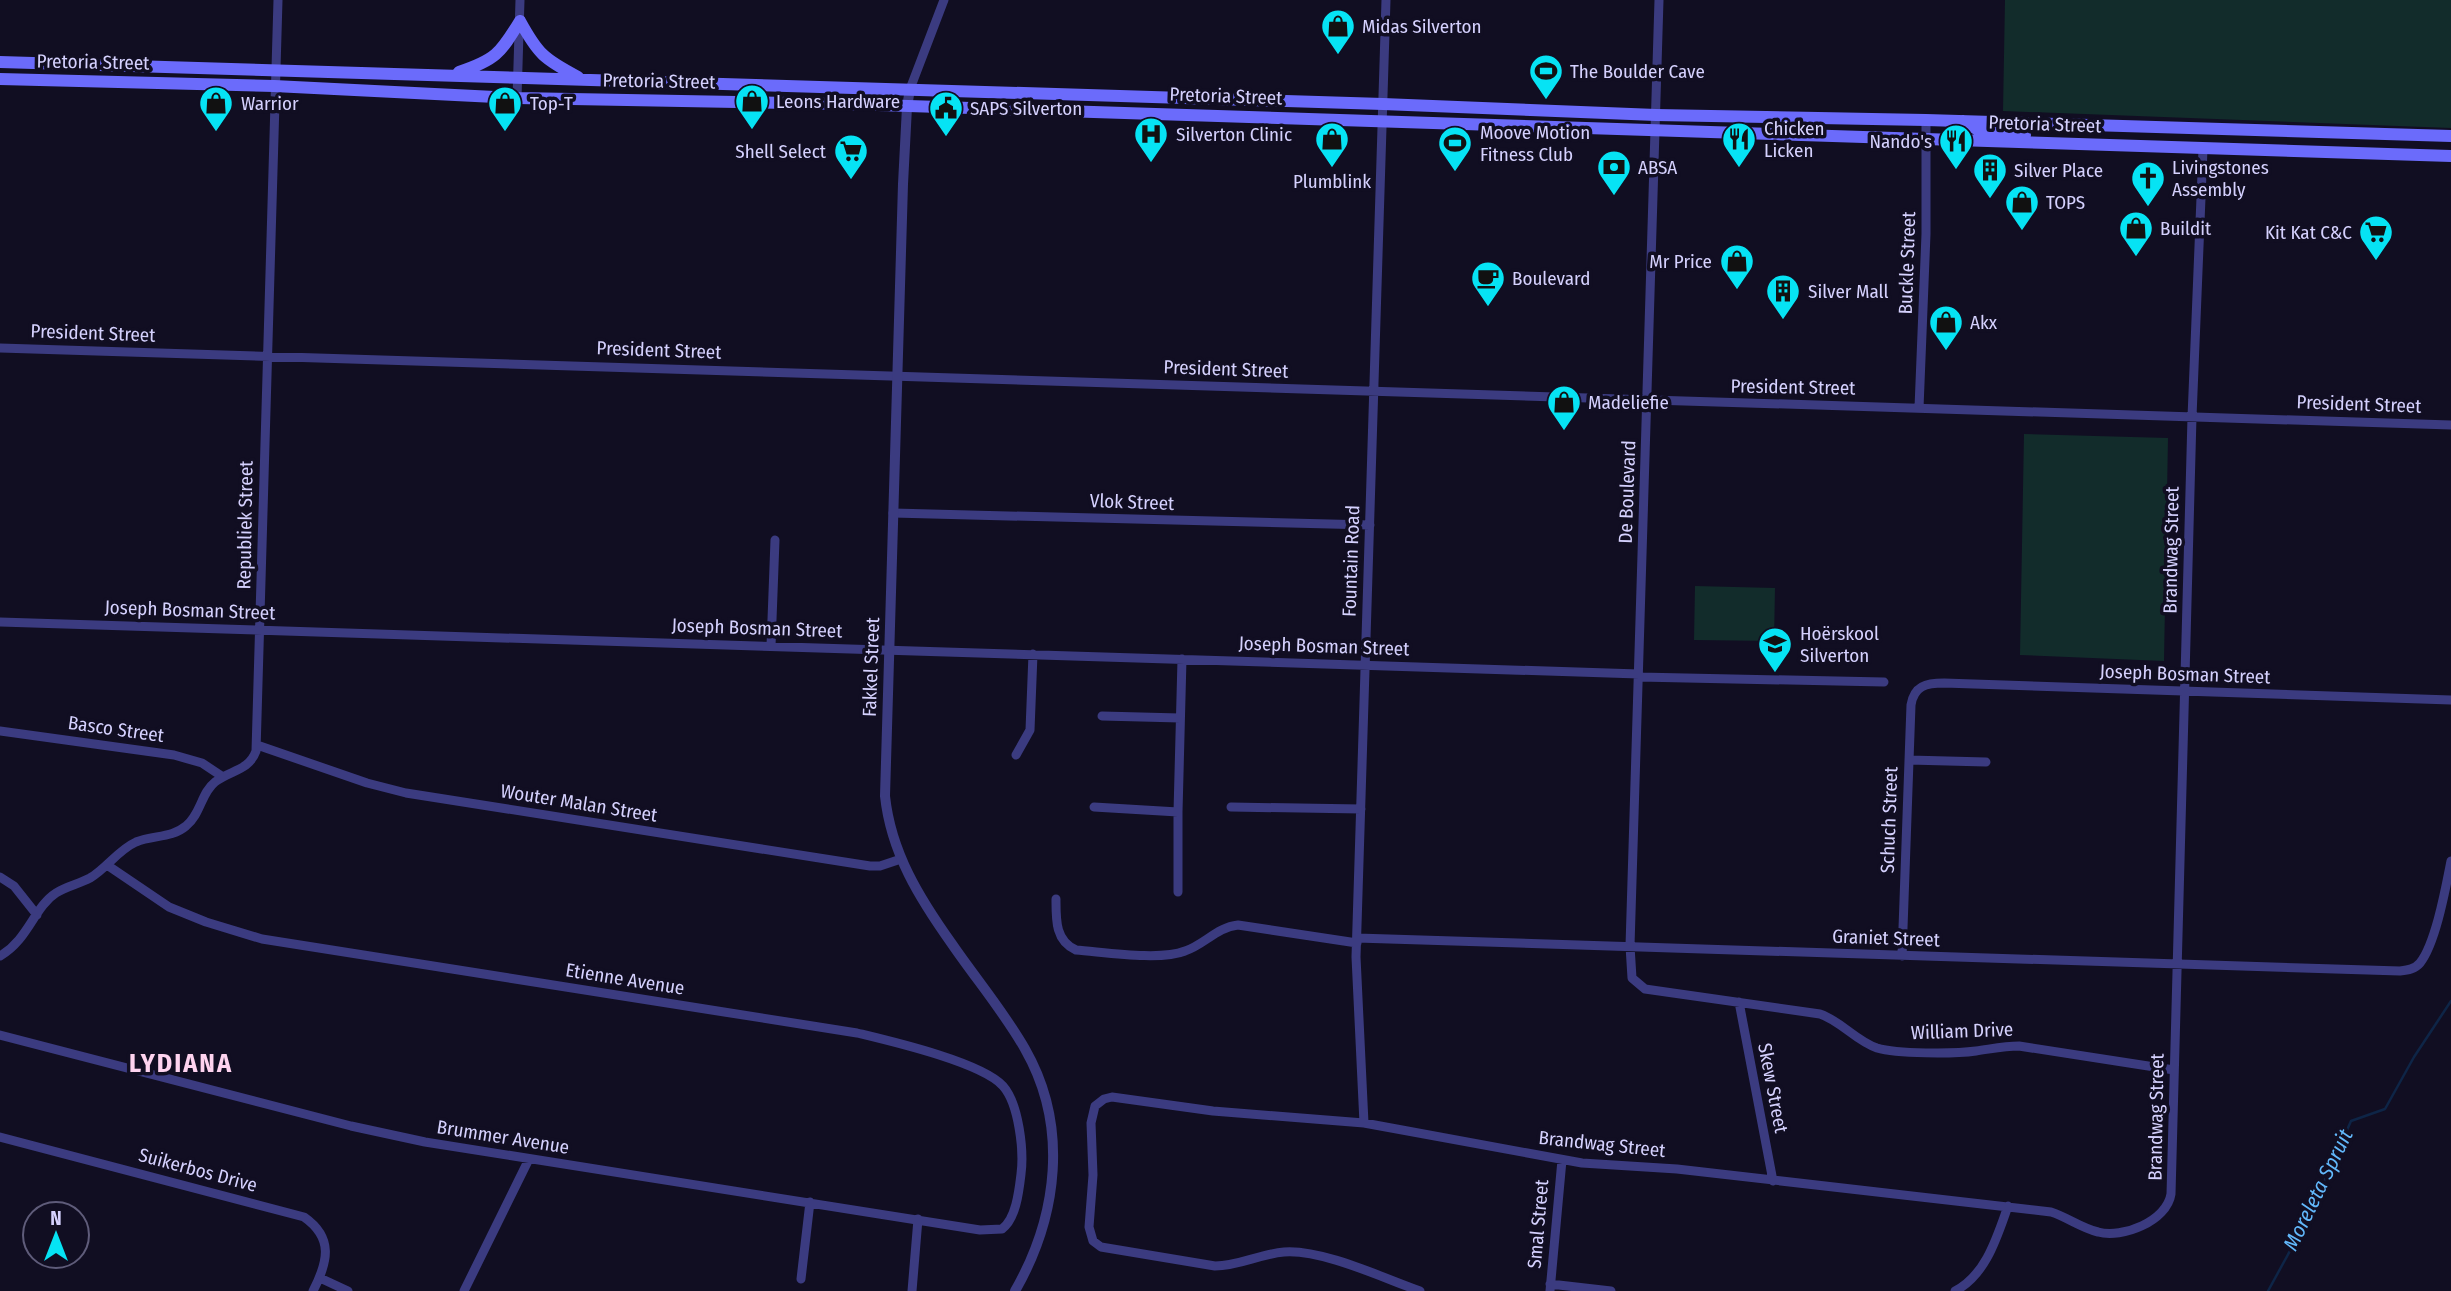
<svg xmlns="http://www.w3.org/2000/svg" width="2451" height="1291" font-family="'Fira Sans Condensed',sans-serif">
	<style>
		.green { fill: #122c2b }
		.lines { fill: none; stroke-linecap: round; stroke-linejoin: round }
		.stream { stroke: #0e2547; stroke-width: 2.5 }
		.minor { stroke: #3b3b80; stroke-width: 9 }
		.tertiary { stroke: #3b3b80; stroke-width: 10 }
		.secondary { stroke: #6b6bfb; stroke-width: 12 }
		.labels { text-anchor: middle; dominant-baseline: central; stroke-width: 7; stroke-linejoin: round; paint-order: stroke }
		.poi-label { font-size: 19px; fill: #d5d1fe; stroke: #110e22; text-anchor: start }
		.street-label { font-size: 19px; fill: #d5d1fe; stroke: #110e22 }
		.water-label { font-size: 21px; font-style: italic; fill: #62b8fb; stroke: #110e22 }
		.district-label { font-size: 26px; font-weight: bold; letter-spacing: 2px; fill: #fed3ef; stroke: #110e22 }
	</style>
	<rect width="100%" height="100%" fill="#110e22"/>
	<path class="green" d="M2005 0H2451V128L2003 111Z
		M2024 434 2168 438 2164 661 2020 655Z
		M1695 586 1775 588 1774 641 1694 640Z"/>
	<g class="lines">
		<path class="stream" d="M2268 1291 2308 1218 2351 1121 2385 1109 2414 1057 2451 1001"/>
		<path class="minor" d="M1659 0 1630 946 1632 978 1645 989 1820 1014C1841 1021 1856 1041 1877 1048 1897 1054 1954 1054 1976 1051 1991 1049 2004 1046 2019 1046L2174 1070
			M910 89 944 0
			M517 98 520 0
			M0 348 2451 425
			M1919 408 1926 234V120
			M893 513 1370 525
			M0 622 1639 674
			M771 646 775 540
			M1639 677 1884 682
			M1102 716 1180 718
			M0 731 174 755 202 763 223 777
			M257 745 367 783 406 793 870 866H880L901 859
			M1016 755 1030 730 1033 654
			M1909 760 1986 762
			M1094 807 1178 812
			M1231 807 1361 809
			M0 877 14 886 37 915
			M1178 892V812L1182 659
			M1056 899C1056 919 1055 941 1076 950 1104 952 1160 961 1185 951 1204 945 1217 927 1238 925L1357 943
			M1357 938 2400 971C2408 970 2415 969 2420 963 2436 943 2446 886 2451 861
			M0 956C29 939 34 907 56 893 67 886 79 884 90 878 107 868 118 850 136 842 153 835 172 838 186 826 201 814 201 793 215 782 230 770 249 771 256 751L278 0
			M1902 956 1911 705C1914 686 1926 683 1944 683L2451 700
			M1739 1002 1773 1181
			M0 1035 351 1126 425 1142 980 1230 1002 1229C1016 1219 1019 1191 1021 1174 1024 1151 1019 1104 1003 1086 981 1062 890 1041 857 1033L262 939 206 922 169 907 107 865
			M1364 1123 1356 957 1386 0
			M0 1137 304 1217C334 1238 328 1262 313 1291
			M320 1278 348 1291
			M801 1279 810 1202
			M1550 1284 1611 1291
			M464 1291 529 1159
			M912 1291 918 1219
			M1420 1291C1383 1278 1322 1249 1284 1252 1260 1254 1239 1266 1215 1266L1101 1247 1093 1241 1089 1227 1093 1175 1091 1123 1095 1106 1104 1099 1112 1097 1213 1111 1364 1123 1582 1163 1677 1169 2051 1212C2067 1217 2081 1228 2098 1232 2122 1239 2167 1221 2171 1194L2192 417 2203 149
			M1550 1291 1562 1160
			M1955 1291C1986 1275 1997 1237 2008 1206"/>
		<path class="tertiary" d="M910 89 907 107 903 184 885 796C891 853 920 899 952 944 976 979 1004 1012 1025 1049 1069 1126 1058 1216 1015 1291"/>
		<path class="secondary" d="M520 21C538 54 544 59 578 77
			M0 62 1383 104 1656 115 1926 120 2451 136
			M459 72C495 60 500 54 520 21
			M0 79 274 86 517 98 846 104 2451 156
			M1963 121 1980 131 2025 135"/>
	</g>
	<defs>
		<g id="shop-pin" transform="scale(1.75)"><path d="M0 17L-7.5 6A9.5 9.5 0 1 1 7.5 6Z" fill="#06e3f4" stroke="#110e22"/><path d="M-5-2.5h2.3a2.7 3.5 0 0 1 5.4 0H5L5.5 6h-11ZM-1.5-2.5h3a1.5 2.3 0 0 0-3 0Z" fill="#111"/></g>
		<g id="stadium-pin" transform="scale(1.75)"><path d="M0 17L-7.5 6A9.5 9.5 0 1 1 7.5 6Z" fill="#06e3f4" stroke="#110e22"/><path d="M0-5a6.5 5 0 1 0 0 10a6.5 5 0 1 0 0-10ZM-3.5-1.8h7v3.6h-7Z" fill="#111"/></g>
		<g id="civic-pin" transform="scale(1.75)"><path d="M0 17L-7.5 6A9.5 9.5 0 1 1 7.5 6Z" fill="#06e3f4" stroke="#110e22"/><path d="M-.6-6.5H3V-4.5H.6V-3L4-1V1h2V6H-6V1h2V-1L-.6-3ZM-1.2 2.5V6h2.4V2.5Z" fill="#111"/></g>
		<g id="hospital-pin" transform="scale(1.75)"><path d="M0 17L-7.5 6A9.5 9.5 0 1 1 7.5 6Z" fill="#06e3f4" stroke="#110e22"/><path d="M-5-5h3v3.5h4V-5h3V5h-3V1.5h-4V5h-3Z" fill="#111"/></g>
		<g id="restaurant-pin" transform="scale(1.75)"><path d="M0 17L-7.5 6A9.5 9.5 0 1 1 7.5 6Z" fill="#06e3f4" stroke="#110e22"/><path d="M-5-6h1v4h1v-4h1v4h1v-4h1v5L-1.5 .5V6h-2V.5L-5-1ZM5-6V6H3V1.5H1.5Q1.5-4 5-6Z" fill="#111"/></g>
		<g id="supermarket-pin" transform="scale(1.75)"><path d="M0 17L-7.5 6A9.5 9.5 0 1 1 7.5 6Z" fill="#06e3f4" stroke="#110e22"/><path d="M-6-5.5h2.5l.6 2H6L4.5 2H-2.5L-4.4-4H-6ZM-1.5 3.2a1.3 1.3 0 1 0 .1 0ZM3 3.2a1.3 1.3 0 1 0 .1 0Z" fill="#111"/></g>
		<g id="bank-pin" transform="scale(1.75)"><path d="M0 17L-7.5 6A9.5 9.5 0 1 1 7.5 6Z" fill="#06e3f4" stroke="#110e22"/><path d="M-6-4H6V4H-6ZM0-2.3a2.3 2.3 0 1 0 0 4.6a2.3 2.3 0 1 0 0-4.6Z" fill="#111"/></g>
		<g id="building-pin" transform="scale(1.75)"><path d="M0 17L-7.5 6A9.5 9.5 0 1 1 7.5 6Z" fill="#06e3f4" stroke="#110e22"/><path d="M-4-6H4V6H1V3H-1V6H-4ZM-2.5-4.3h1.7v1.8h-1.7ZM.8-4.3h1.7v1.8H.8ZM-2.5-1h1.7V.8h-1.7ZM.8-1h1.7V.8H.8Z" fill="#111"/></g>
		<g id="church-pin" transform="scale(1.75)"><path d="M0 17L-7.5 6A9.5 9.5 0 1 1 7.5 6Z" fill="#06e3f4" stroke="#110e22"/><path d="M-1.2-6h2.4v3.5h3.3v2.4h-3.3V6h-2.4V-.1h-3.3v-2.4h3.3Z" fill="#111"/></g>
		<g id="cafe-pin" transform="scale(1.75)"><path d="M0 17L-7.5 6A9.5 9.5 0 1 1 7.5 6Z" fill="#06e3f4" stroke="#110e22"/><path d="M-5.5-4.5H6V0H3Q3 3.5 0 3.5H-2.5Q-5.5 3.5-5.5 0ZM3-3.2v2h1.7v-2ZM-6 4.5H4V6H-6Z" fill="#111"/></g>
		<g id="school-pin" transform="scale(1.75)"><path d="M0 17L-7.5 6A9.5 9.5 0 1 1 7.5 6Z" fill="#06e3f4" stroke="#110e22"/><path d="M0-5L7-2L0 1L-7-2ZM-4 1L0 2.5L4 1V4Q0 6-4 4Z" fill="#111"/></g>
	</defs>
	<g fill-rule="evenodd">
		<use href="#shop-pin" x="1338" y="26"/>
		<use href="#stadium-pin" x="1546" y="71"/>
		<use href="#shop-pin" x="752" y="101"/>
		<use href="#shop-pin" x="216" y="103"/>
		<use href="#shop-pin" x="505" y="103"/>
		<use href="#civic-pin" x="946" y="108"/>
		<use href="#hospital-pin" x="1151" y="134"/>
		<use href="#shop-pin" x="1332" y="139"/>
		<use href="#restaurant-pin" x="1739" y="139"/>
		<use href="#restaurant-pin" x="1956" y="141"/>
		<use href="#stadium-pin" x="1455" y="143"/>
		<use href="#supermarket-pin" x="851" y="151"/>
		<use href="#bank-pin" x="1614" y="167"/>
		<use href="#building-pin" x="1990" y="170"/>
		<use href="#church-pin" x="2148" y="178"/>
		<use href="#shop-pin" x="2022" y="202"/>
		<use href="#shop-pin" x="2136" y="228"/>
		<use href="#supermarket-pin" x="2376" y="232"/>
		<use href="#shop-pin" x="1737" y="261"/>
		<use href="#cafe-pin" x="1488" y="278"/>
		<use href="#building-pin" x="1783" y="291"/>
		<use href="#shop-pin" x="1946" y="322"/>
		<use href="#shop-pin" x="1564" y="402"/>
		<use href="#school-pin" x="1775" y="644"/>
	</g>
	<g class="labels">
		<g class="poi-label">
			<text x="1362" y="26">Midas Silverton</text>
			<text x="1570" y="71">The Boulder Cave</text>
			<text x="776" y="101">Leons Hardware</text>
			<text x="241" y="103">Warrior</text>
			<text x="530" y="103">Top-T</text>
			<text x="970" y="108">SAPS Silverton</text>
			<text x="1764" y="128">Chicken<tspan x="1764" dy="22">Licken</tspan></text>
			<text x="1480" y="132">Moove Motion<tspan x="1480" dy="22">Fitness Club</tspan></text>
			<text x="1176" y="134">Silverton Clinic</text>
			<text x="1932" y="141" text-anchor="end">Nando's</text>
			<text x="826" y="151" text-anchor="end">Shell Select</text>
			<text x="1638" y="167">ABSA</text>
			<text x="2172" y="167">Livingstones<tspan x="2172" dy="22">Assembly</tspan></text>
			<text x="2014" y="170">Silver Place</text>
			<text x="1332" y="181" text-anchor="middle">Plumblink</text>
			<text x="2046" y="202">TOPS</text>
			<text x="2160" y="228">Buildit</text>
			<text x="2352" y="232" text-anchor="end">Kit Kat C&amp;C</text>
			<text x="1712" y="261" text-anchor="end">Mr Price</text>
			<text x="1512" y="278">Boulevard</text>
			<text x="1808" y="291">Silver Mall</text>
			<text x="1970" y="322">Akx</text>
			<text x="1588" y="402">Madeliefie</text>
			<text x="1800" y="633">Hoërskool<tspan x="1800" dy="22">Silverton</tspan></text>
		</g>
		<g class="street-label">
			<text transform="translate(93 62) rotate(1)">Pretoria Street</text>
			<text transform="translate(659 81) rotate(1)">Pretoria Street</text>
			<text transform="translate(1226 96) rotate(2)">Pretoria Street</text>
			<text transform="translate(2045 124) rotate(2)">Pretoria Street</text>
			<text transform="translate(1907 263) rotate(-88)">Buckle Street</text>
			<text transform="translate(93 333) rotate(2)">President Street</text>
			<text transform="translate(659 350) rotate(2)">President Street</text>
			<text transform="translate(1226 369) rotate(2)">President Street</text>
			<text transform="translate(1793 387) rotate(1)">President Street</text>
			<text transform="translate(2359 404) rotate(2)">President Street</text>
			<text transform="translate(1627 492) rotate(-88)">De Boulevard</text>
			<text transform="translate(1132 502) rotate(2)">Vlok Street</text>
			<text transform="translate(245 525) rotate(-89)">Republiek Street</text>
			<text transform="translate(2171 550) rotate(-89)">Brandwag Street</text>
			<text transform="translate(1351 561) rotate(-88)">Fountain Road</text>
			<text transform="translate(190 610) rotate(2)">Joseph Bosman Street</text>
			<text transform="translate(757 628) rotate(2)">Joseph Bosman Street</text>
			<text transform="translate(1324 646) rotate(2)">Joseph Bosman Street</text>
			<text transform="translate(871 667) rotate(-88)">Fakkel Street</text>
			<text transform="translate(2185 674) rotate(2)">Joseph Bosman Street</text>
			<text transform="translate(116 729) rotate(8)">Basco Street</text>
			<text transform="translate(579 803) rotate(9)">Wouter Malan Street</text>
			<text transform="translate(1889 820) rotate(-88)">Schuch Street</text>
			<text transform="translate(1886 938) rotate(2)">Graniet Street</text>
			<text transform="translate(625 979) rotate(9)">Etienne Avenue</text>
			<text transform="translate(1962 1031) rotate(-2)">William Drive</text>
			<text transform="translate(1773 1088) rotate(79)">Skew Street</text>
			<text transform="translate(2156 1117) rotate(-89)">Brandwag Street</text>
			<text transform="translate(503 1137) rotate(9)">Brummer Avenue</text>
			<text transform="translate(1602 1144) rotate(6)">Brandwag Street</text>
			<text transform="translate(198 1170) rotate(15)">Suikerbos Drive</text>
			<text transform="translate(1538 1224) rotate(-85)">Smal Street</text>
		</g>
		<g class="water-label">
			<text transform="translate(2318 1190) rotate(-64)">Moreleta Spruit</text>
		</g>
		<g class="district-label">
			<text x="181" y="1063">LYDIANA</text>
		</g>
	</g>
	<g transform="translate(56 1235)"><circle r="33" fill="#110e22" stroke="#5f5c7a" stroke-width="2"/>
	<path d="M0-5L12 26L0 18L-12 26Z" fill="#06e3f4"/>
	<text y="-10" font-size="19" font-weight="bold" text-anchor="middle" fill="#d5d1fe">N</text>
	</g>
</svg>
